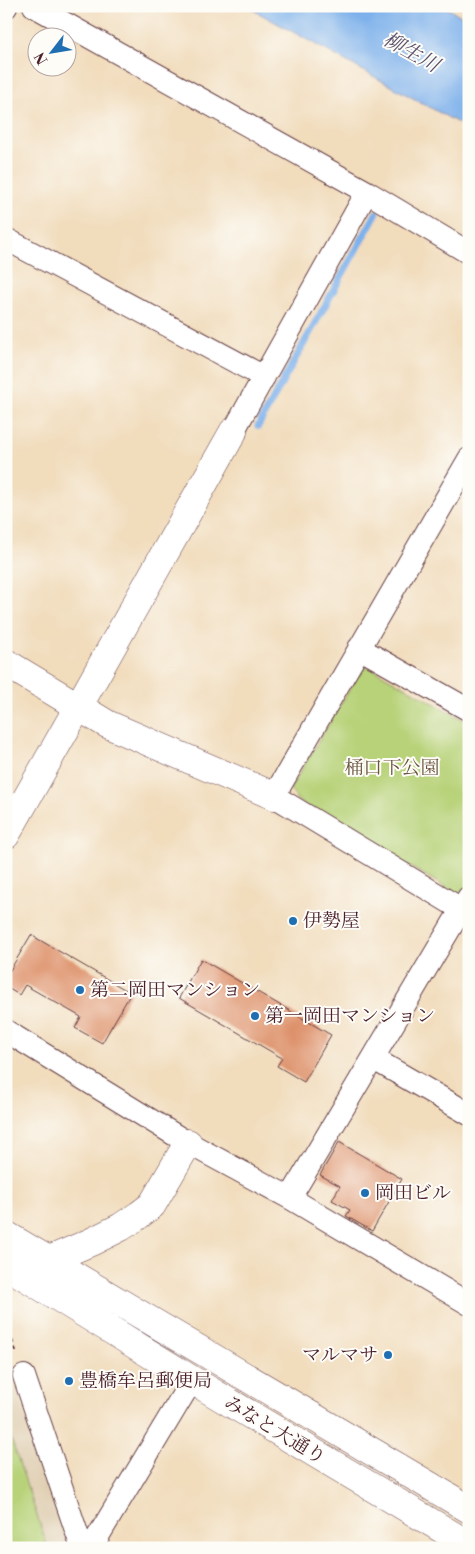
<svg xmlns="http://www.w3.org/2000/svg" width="475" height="1554" font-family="'Libre Bodoni','Noto Serif JP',serif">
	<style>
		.built { fill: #dfceb1 }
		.green { fill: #b7d278; stroke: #807852 }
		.water { fill: #7eb1eb; stroke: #64688b }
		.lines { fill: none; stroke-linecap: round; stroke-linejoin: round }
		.stream { stroke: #7eb1eb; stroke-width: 7 }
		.building { fill: #dd8f68 }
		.street-casing { stroke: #633b41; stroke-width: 24 }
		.secondary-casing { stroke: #633b41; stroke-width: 29 }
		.path { stroke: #633b41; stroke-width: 3; stroke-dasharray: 4 4; stroke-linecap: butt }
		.street { stroke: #fff; stroke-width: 22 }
		.secondary { stroke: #fff; stroke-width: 28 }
		.poi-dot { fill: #1f6fb2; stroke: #fdfcf7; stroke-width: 2 }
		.labels { text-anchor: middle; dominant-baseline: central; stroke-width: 4; stroke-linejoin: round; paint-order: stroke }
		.park-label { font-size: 19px; fill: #6b5542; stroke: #fdfcf7 }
		.poi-label { font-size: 19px; fill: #4a1f2b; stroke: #fdfcf7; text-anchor: start }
		.street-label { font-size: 19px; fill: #4a1f2b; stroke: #fdfcf7 }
		.water-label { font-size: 20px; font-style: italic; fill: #5c526e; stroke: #fdfcf7 }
	</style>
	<rect width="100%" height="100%" fill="#fdfcf7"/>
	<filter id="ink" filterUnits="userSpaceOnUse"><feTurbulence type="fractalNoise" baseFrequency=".02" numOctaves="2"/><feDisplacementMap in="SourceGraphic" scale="10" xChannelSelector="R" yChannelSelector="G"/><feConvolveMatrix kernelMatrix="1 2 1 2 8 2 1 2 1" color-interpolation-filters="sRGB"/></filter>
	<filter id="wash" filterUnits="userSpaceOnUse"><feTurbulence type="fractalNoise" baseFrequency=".0096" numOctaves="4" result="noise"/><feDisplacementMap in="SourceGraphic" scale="20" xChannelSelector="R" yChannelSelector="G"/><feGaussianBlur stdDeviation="1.12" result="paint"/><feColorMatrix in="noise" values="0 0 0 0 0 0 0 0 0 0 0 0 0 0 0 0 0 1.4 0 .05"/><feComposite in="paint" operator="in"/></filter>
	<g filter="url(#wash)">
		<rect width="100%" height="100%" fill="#f1dcbc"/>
		<path class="built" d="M6 1357 70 1548H6Z"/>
		<path class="green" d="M363 667 373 669 469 723V886L457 894 298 801 290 789Z
			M6 1424 48 1548H6Z"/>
		<path class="water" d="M246 6H443L469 20V129Z"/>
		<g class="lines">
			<path class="stream" d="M258 426 376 214"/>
		</g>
		<g id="blocks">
			<path class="building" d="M31 935 131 993 102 1043 75 1028 81 1017 25 985 19 995 6 987V977Z
				M201 959 331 1035 304 1082 277 1066 282 1058 179 998Z
				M339 1142 402 1179 372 1231 346 1216 350 1210 332 1200 340 1186 320 1175Z"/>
		</g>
	</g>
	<g filter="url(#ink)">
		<use href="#blocks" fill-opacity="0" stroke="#633b41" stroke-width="1"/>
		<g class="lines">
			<g class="street-casing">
				<path id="street" d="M34 6 367 192 469 253
					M6 7V6
					M6 239 264 377
					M233 432 367 192
					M359 648 469 710
					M461 909 274 796 469 459
					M6 1031 188 1143 290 1198 469 1304
					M374 1059 469 1114
					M290 1198 468 898
					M24 1376 82 1548
					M91 1548 192 1380"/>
			</g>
			<g class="secondary-casing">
				<path id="secondary" d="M6 663 107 724 274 796
					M6 835 233 432
					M6 1235 469 1509
					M6 1265 192 1380 469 1545
					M35 1266 91 1242 121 1227 139 1215 152 1205 188 1143"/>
			</g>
			<path class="path" d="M6 1325 17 1355"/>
			<use href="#street" class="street"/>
			<use href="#secondary" class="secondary"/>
		</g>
	</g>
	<g class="poi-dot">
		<circle cx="293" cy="921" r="5"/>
		<circle cx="80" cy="990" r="5"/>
		<circle cx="255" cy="1016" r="5"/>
		<circle cx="365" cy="1193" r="5"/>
		<circle cx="388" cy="1355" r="5"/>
		<circle cx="69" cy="1381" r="5"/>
	</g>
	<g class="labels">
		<g class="park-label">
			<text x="392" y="768">桶口下公園</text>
		</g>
		<g class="poi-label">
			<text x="303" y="921">伊勢屋</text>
			<text x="90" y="990">第二岡田マンション</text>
			<text x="265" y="1016">第一岡田マンション</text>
			<text x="375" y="1193">岡田ビル</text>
			<text x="378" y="1355" text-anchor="end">マルマサ</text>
			<text x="79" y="1381">豊橋牟呂郵便局</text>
		</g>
		<g class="street-label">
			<text transform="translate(275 1430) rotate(31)">みなと大通り</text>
		</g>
		<g class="water-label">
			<text transform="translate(411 53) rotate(29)">柳生川</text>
		</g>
	</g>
	<rect width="475" height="1554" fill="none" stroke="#fdfcf7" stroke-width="25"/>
	<g transform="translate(52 52) rotate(239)"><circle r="24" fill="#fdfcf7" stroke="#b5a4a5"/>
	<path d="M0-4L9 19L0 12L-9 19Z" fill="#1f6fb2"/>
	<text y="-8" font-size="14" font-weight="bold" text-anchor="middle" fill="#4a1f2b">N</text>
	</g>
</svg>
